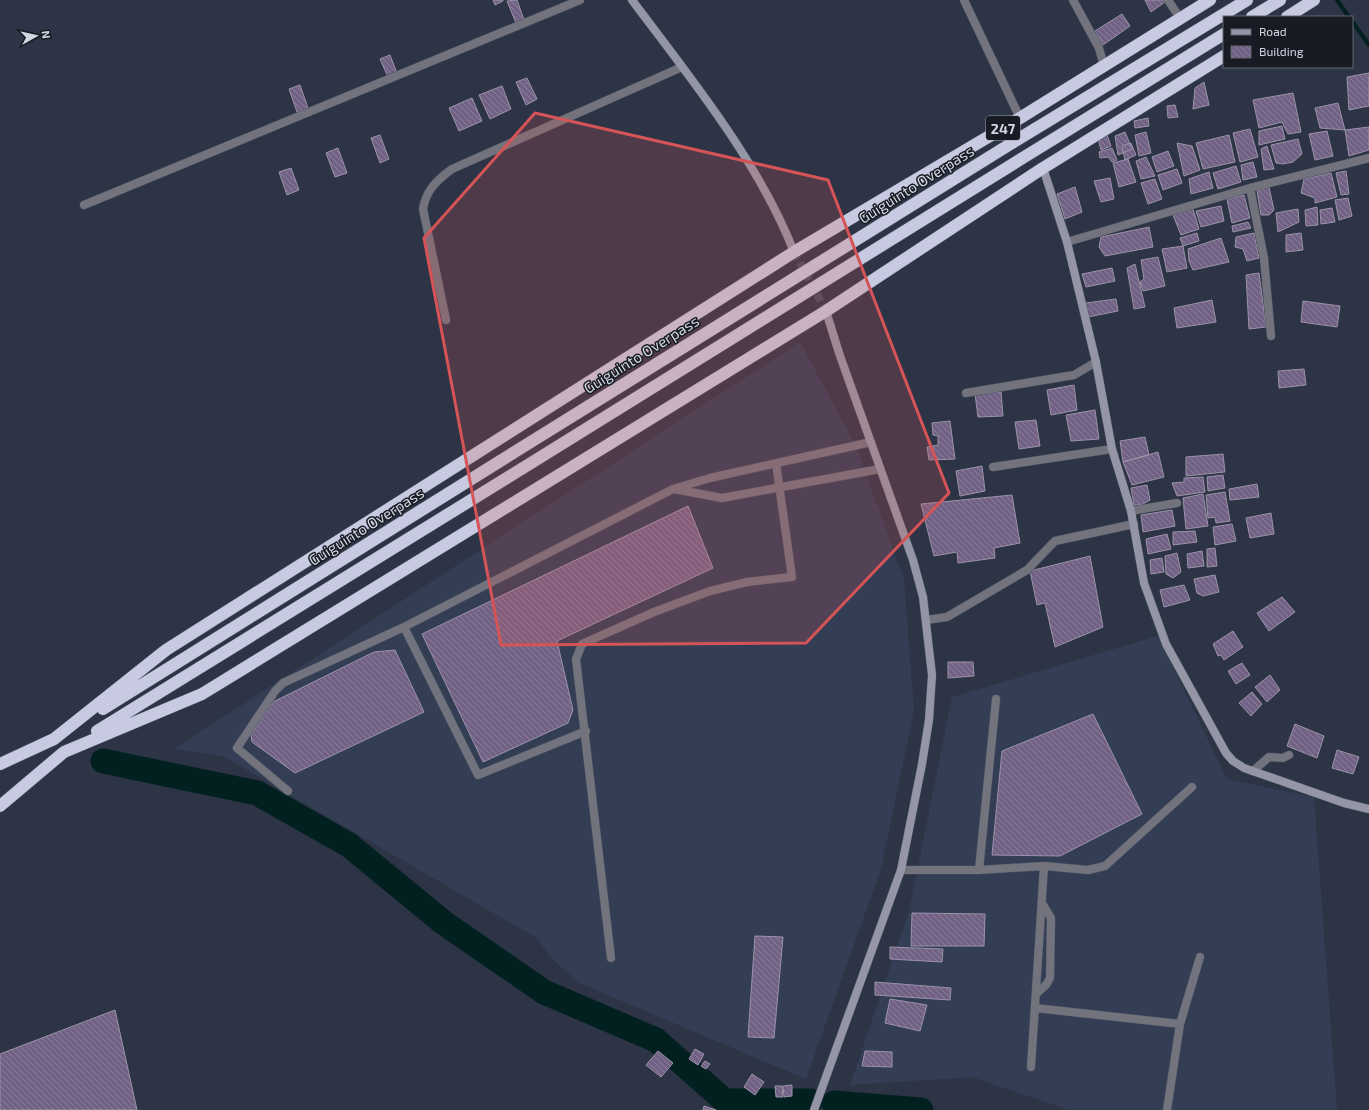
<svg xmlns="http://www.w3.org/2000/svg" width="1369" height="1110" font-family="'Exo 2',sans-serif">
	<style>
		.built { fill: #333e55 }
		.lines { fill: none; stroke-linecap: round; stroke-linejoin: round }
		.stream { stroke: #032021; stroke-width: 4 }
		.river { stroke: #032021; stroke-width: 25 }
		.building { fill: url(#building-back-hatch); stroke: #9c93a8 }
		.secondary-tunnel { stroke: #454d5d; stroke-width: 8; stroke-dasharray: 8 4; stroke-linecap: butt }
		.lane-casing { stroke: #4a5261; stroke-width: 9 }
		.street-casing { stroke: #4a5261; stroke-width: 9 }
		.secondary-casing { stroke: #4a5261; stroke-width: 9 }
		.highway-casing { stroke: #4a5261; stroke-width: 13 }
		.lane { stroke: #72737d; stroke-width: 8 }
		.street { stroke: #72737d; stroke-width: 8 }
		.secondary { stroke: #9496a5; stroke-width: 8 }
		.highway { stroke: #c7cae1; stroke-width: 12 }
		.highway-bridge-casing { stroke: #4a5261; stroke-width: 13; stroke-linecap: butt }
		.highway-bridge { stroke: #c7cae1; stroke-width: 12 }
		.marked { fill: #d55457; fill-opacity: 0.2; stroke: #d55457; stroke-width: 3; stroke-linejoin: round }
		.labels { text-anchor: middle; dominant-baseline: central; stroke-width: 3; stroke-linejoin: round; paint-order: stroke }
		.shield { fill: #181b23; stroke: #9a9fa9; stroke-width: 1 }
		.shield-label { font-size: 14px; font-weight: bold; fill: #d2d8e3 }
		.street-label { font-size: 15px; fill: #d2d8e3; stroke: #181b23 }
	</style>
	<defs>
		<pattern id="building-back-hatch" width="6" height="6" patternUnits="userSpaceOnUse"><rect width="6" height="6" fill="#716185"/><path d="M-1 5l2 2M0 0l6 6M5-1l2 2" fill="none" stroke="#8b7e9c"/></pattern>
	</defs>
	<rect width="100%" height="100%" fill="#2c3445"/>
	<path class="built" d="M800 342 855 444 904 579 914 711 881 869 806 1079 579 983 550 957 538 939 223 756 174 749Z
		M1158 636 1227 779 1314 797 1337 1110H1069L972 1077 850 1085 909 911 952 697Z"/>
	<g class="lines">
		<path class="stream" d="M1337 0 1349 17
			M1352 21 1369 45"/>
		<path class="river" d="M103 761 257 793 349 845 444 923 544 992 656 1040 725 1101H811
			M834 1103 921 1110"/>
	</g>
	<path class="building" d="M493 0H503V1L495 5Z
		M517 0 524 20 516 23 507 1Z
		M1145 0H1163L1165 2 1151 12Z
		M1122 14 1130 26 1103 45 1095 31Z
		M390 55 397 73 388 77 380 59Z
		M1369 73V106L1349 110 1347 77Z
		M527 78 537 99 526 105 516 82Z
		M1204 82 1209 105 1193 109 1195 88Z
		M300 85 308 108 297 112 289 89Z
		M502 86 511 109 490 119 479 95Z
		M1293 93 1301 132 1288 134 1282 122 1259 128 1253 100Z
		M472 98 482 121 459 131 449 108Z
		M1338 103 1345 130 1320 128 1315 108Z
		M1175 105 1178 117 1168 118 1167 106Z
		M1148 118 1149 126 1135 128 1134 121Z
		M1282 126 1285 139 1259 145V131Z
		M1369 127V150L1349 156 1345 130Z
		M1250 129 1258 157 1240 162 1233 133Z
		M1327 131 1333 156 1315 160 1309 134Z
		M1125 132 1132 149 1118 155 1115 136Z
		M1146 132 1151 153 1139 156 1135 135Z
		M380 135 389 159 380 163 371 138Z
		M1107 135 1111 146 1101 150 1098 138Z
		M1229 135 1235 162 1203 169 1196 143Z
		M1298 139 1302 154 1293 162 1283 164 1276 163 1271 145Z
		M1131 143 1136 155 1125 160 1122 146Z
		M1177 143 1192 146 1200 170 1184 176Z
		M1267 146 1274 169 1264 170 1261 149Z
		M338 148 347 173 335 177 326 153Z
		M1112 148 1117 160 1112 162 1108 157 1100 158 1099 152Z
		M1168 151 1174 166 1157 172 1152 157Z
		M1146 157 1155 176 1141 179 1136 161Z
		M1128 159 1136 182 1119 187 1113 163Z
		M1253 162 1257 177 1243 180 1241 165Z
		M1236 166 1241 182 1218 189 1213 173Z
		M291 168 299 190 287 195 279 172Z
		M1177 169 1182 183 1163 190 1158 175Z
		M1346 171 1349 194 1341 195 1336 173Z
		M1209 172 1213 188 1191 194 1189 179Z
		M1331 173 1337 197 1315 203V198L1301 193 1304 179Z
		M1110 178 1114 199 1101 202 1094 181Z
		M1155 179 1162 199 1148 204 1141 183Z
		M1075 187 1082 212 1065 219 1057 194Z
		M1269 187 1274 210 1269 215H1261L1257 191Z
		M1244 195 1250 218 1232 223 1227 199Z
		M1348 198 1352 216 1339 220 1335 200Z
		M1221 206 1224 221 1201 227 1196 211Z
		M1317 207 1318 225 1306 226 1305 210Z
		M1332 208 1335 222 1321 224 1320 210Z
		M1193 209 1199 229 1181 235 1173 215Z
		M1298 209 1299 222 1278 232 1276 213Z
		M1248 222 1251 228 1233 232 1232 226Z
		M1149 227 1153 247 1105 256 1099 247 1101 237Z
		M1197 233 1199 241 1183 246 1180 238Z
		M1254 233 1259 258 1247 261 1243 249 1235 247 1236 237Z
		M1301 233 1303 250 1286 252V235Z
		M1221 238 1229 262 1193 270 1189 261 1188 249Z
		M1183 246 1187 268 1167 272 1162 249Z
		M1158 257 1165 286 1143 291 1140 282 1144 279 1141 260Z
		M1135 264 1145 307 1134 309 1127 268Z
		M1112 268 1115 281 1086 287 1082 274Z
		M1259 273 1266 327 1249 329 1246 275Z
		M1116 299 1118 311 1088 317 1086 303Z
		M1212 300 1216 322 1177 328 1174 308Z
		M1303 301 1340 306 1337 327 1301 322Z
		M1304 369 1306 385 1279 388 1278 371Z
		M1074 385 1077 410 1051 415 1047 390Z
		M1001 392 1003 416 978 417 975 394Z
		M1095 410 1099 439 1071 441 1066 415Z
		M1036 420 1040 446 1019 449 1015 422Z
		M950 421 955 459 929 460 927 447 938 445V436L933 435 932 423Z
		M1145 437 1149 455 1123 462 1120 441Z
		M1158 452 1164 477 1132 485 1123 462Z
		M1223 454 1225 472 1186 476V457Z
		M982 466 985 491 960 496 956 471Z
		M1223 475 1225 488 1208 491 1207 477Z
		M1203 477 1205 492 1177 496 1172 483 1184 482V478Z
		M1257 484 1259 497 1230 500 1229 489Z
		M1147 485 1150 500 1141 505H1134L1131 488Z
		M1225 492 1230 521 1216 523 1215 517 1208 518 1206 495Z
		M1203 494 1208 526 1186 529 1183 498Z
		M1012 495 1020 543 994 548 995 558 958 563 957 552 934 556 921 504Z
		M688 506 713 568 557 641 573 710 568 723 483 762 422 634Z
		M1172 510 1175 526 1143 532 1141 515Z
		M1271 513 1274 534 1250 538 1246 518Z
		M1232 524 1236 541 1215 545 1213 527Z
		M1195 531 1197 542 1173 545V532Z
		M1167 534 1171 549 1148 554 1146 539Z
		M1215 548 1217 566 1207 567V549Z
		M1202 551 1204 566 1188 568 1187 554Z
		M1177 553 1181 572 1173 578 1166 574 1165 556Z
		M1090 556 1103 627 1055 647 1045 603 1037 605 1030 571Z
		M1162 558 1164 572 1151 574 1150 560Z
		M1215 575 1219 592 1203 596 1197 593 1194 579Z
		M1184 585 1190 600 1164 607 1160 590Z
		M1282 597 1295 612 1269 631 1257 613Z
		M1233 631 1243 647 1224 660 1221 655 1218 656 1213 644Z
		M395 650 424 712 295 773 252 742 251 735 273 702 374 652Z
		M948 662H973L974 676 948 678Z
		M1242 663 1250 675 1236 684 1228 671Z
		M1270 675 1280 690 1267 702 1255 687Z
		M1252 692 1262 704 1251 716 1239 703Z
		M1093 714 1142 814 1060 856 992 855 1002 751Z
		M1295 724 1324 736 1317 758 1287 746Z
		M1337 750 1359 757 1353 774 1332 768Z
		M912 913 985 914 984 946H911Z
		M755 936 783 937 774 1038 748 1037Z
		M890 947 943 949 942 962 890 959Z
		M875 982 951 988 950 1000 875 995Z
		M890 999 927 1005 920 1031 885 1023Z
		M115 1010 137 1110H0V1054Z
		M695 1049 704 1054 698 1065 689 1059Z
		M658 1051 673 1063 661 1077 646 1065Z
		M865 1051 892 1052V1067L862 1066Z
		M705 1061 710 1064 706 1069 701 1066Z
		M752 1074 764 1082 755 1095 744 1087Z
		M792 1085V1096L784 1097 783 1086Z
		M775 1086H782L783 1097H776Z
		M704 1106 716 1110H703Z"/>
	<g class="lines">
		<path class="secondary-tunnel" d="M794 252 826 311"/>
		<g class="lane-casing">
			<path id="lane" d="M84 205 580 0
				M446 320 423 209C426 190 437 180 452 169L682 67
				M966 393 1074 375 1096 362
				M993 467 1112 449
				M674 489 722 498 880 469
				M1131 511 1177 503
				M926 620 947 617 1027 570 1055 541 1134 524
				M404 627 478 775 586 731
				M1253 771 1269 757 1283 758 1289 755
				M288 791 237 748 275 691 283 683 404 627 673 489 710 478 871 442
				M901 870H979L1044 866 1088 870 1105 866 1192 787
				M979 870 996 699
				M611 958 576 659 582 644 654 612 710 591 747 582 792 577 776 463
				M1036 994 1046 985 1050 978 1051 918 1042 903
				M1035 1008 1180 1024 1200 957
				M1031 1067 1044 866
				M1167 1110 1180 1024"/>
		</g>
		<g class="street-casing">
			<path id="street" d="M964 0 1020 118
				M1073 0 1099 48 1104 66
				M1168 0 1180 18
				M1250 188 1264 258 1271 336
				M1067 242 1250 188 1369 158"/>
		</g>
		<g class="secondary-casing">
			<path id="secondary" d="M632 0C689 76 759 162 794 252
				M1043 168 1067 242 1096 362 1112 449 1131 511 1144 583 1166 644 1226 753 1233 761 1244 768 1344 803 1369 809
				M814 1110 901 870 922 764 929 720 932 675 923 597 913 560 839 353 826 311"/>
		</g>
		<g class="highway-casing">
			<path id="highway" d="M1252 17 1280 0
				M1287 17 1314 0
				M1012 143 1247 0
				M1021 159 1224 34
				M103 709 513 453
				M97 731 523 468
				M0 764 54 739 166 650 794 252 1020 118 1210 0
				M0 806 64 752 202 694 826 311 1043 168 1224 56"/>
		</g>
		<use href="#lane" class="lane"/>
		<use href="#street" class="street"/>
		<use href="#secondary" class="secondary"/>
		<use href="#highway" class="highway"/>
		<g class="highway-bridge-casing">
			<path id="highway-bridge" d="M513 453 1012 143
				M523 468 1021 159"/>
		</g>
		<use href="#highway-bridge" class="highway-bridge"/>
	</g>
	<path class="marked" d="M535 113 828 180 949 493 806 643 501 645 424 238Z"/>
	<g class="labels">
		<rect class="shield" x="986" y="116" width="34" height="24" rx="3"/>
		<g class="shield-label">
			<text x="1003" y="128">247</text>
		</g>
		<g class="street-label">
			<text transform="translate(916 184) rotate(-32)">Guiguinto Overpass</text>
			<text transform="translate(641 354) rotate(-32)">Guiguinto Overpass</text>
			<text transform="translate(366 526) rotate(-32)">Guiguinto Overpass</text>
		</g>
	</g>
	<rect x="1223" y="16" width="130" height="52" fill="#181b23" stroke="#626770"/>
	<rect x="1231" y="29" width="20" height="6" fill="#9496a5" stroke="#626770"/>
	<text x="1259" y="36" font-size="12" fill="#d2d8e3">Road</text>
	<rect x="1231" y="46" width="20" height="12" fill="url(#building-back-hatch)" stroke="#626770"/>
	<text x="1259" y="56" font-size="12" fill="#d2d8e3">Building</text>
	<g transform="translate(36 36) rotate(82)" stroke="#181b23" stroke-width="3" paint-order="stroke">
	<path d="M0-3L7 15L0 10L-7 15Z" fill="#d2d8e3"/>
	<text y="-6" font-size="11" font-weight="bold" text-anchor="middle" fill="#d2d8e3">N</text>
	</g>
</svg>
